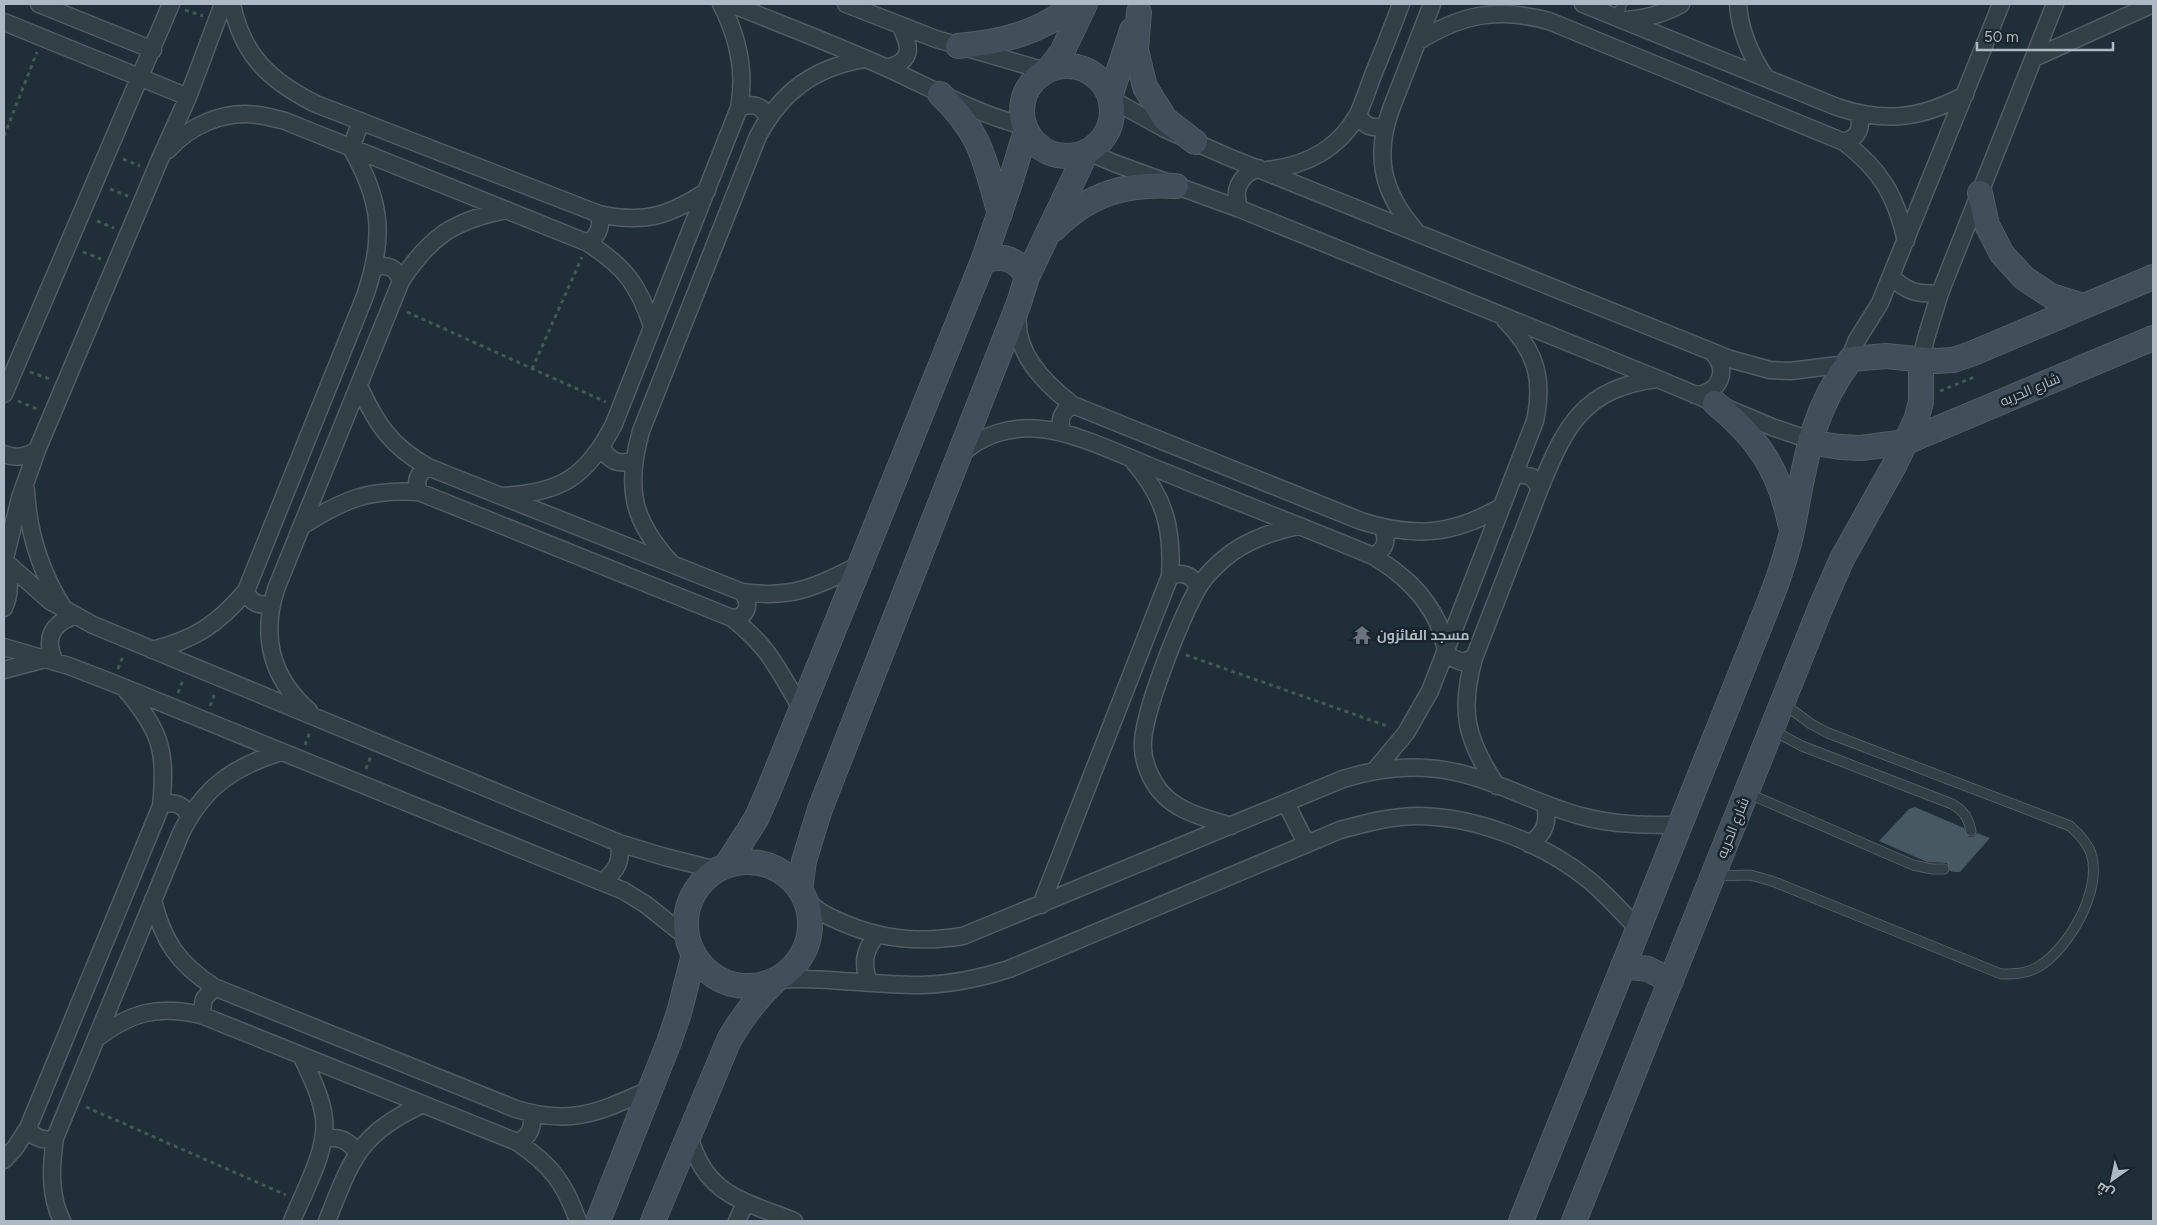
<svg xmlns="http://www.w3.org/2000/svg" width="2157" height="1225" font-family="Figtree,Cairo,sans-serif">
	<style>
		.building { fill: #485863 }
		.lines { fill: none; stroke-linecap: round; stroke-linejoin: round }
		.lane-casing { stroke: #515d65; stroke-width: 11 }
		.street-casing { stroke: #515d65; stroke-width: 19 }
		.secondary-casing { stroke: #515d65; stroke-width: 26 }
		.path { stroke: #435857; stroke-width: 3; stroke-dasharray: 4 4; stroke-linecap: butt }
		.lane { stroke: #333f47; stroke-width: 9 }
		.street { stroke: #333f47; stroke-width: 16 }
		.secondary { stroke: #414f5a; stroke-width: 24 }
		.labels { text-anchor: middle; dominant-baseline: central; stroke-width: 5; stroke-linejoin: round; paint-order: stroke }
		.street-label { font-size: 14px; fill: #adbac4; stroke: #19242c }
		.poi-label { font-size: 14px; font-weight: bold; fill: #adbac4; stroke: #19242c; text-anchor: start }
	</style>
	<rect width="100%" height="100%" fill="#202e37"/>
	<path class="building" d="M1915 807 1964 828 1969 837H1973L1977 833 1990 838 1960 872H1954L1950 871 1947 863 1927 862 1879 841 1909 809Z"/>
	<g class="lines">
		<g class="lane-casing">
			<path id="lane" d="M1617 17 1622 4
				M1772 730 1802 746 1952 804C1964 811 1968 817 1971 831
				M1747 793 1913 865 1932 869H1944
				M1716 876 1750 875 1772 881 2001 974C2014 974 2026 974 2038 967 2069 949 2103 889 2091 853 2087 842 2079 834 2070 826L1828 733 1811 724 1784 704"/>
		</g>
		<g class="street-casing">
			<path id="street" d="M39 4 153 50
				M232 4C242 55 270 81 316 104L599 214C644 224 669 216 707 191
				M731 4C783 25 836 45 887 68 933 89 974 113 1024 126
				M846 4 936 39 1046 71
				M1583 4 1837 107C1885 123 1920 119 1965 95
				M1738 4C1740 32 1750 55 1766 78
				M1627 20C1647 18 1664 14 1681 4
				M4 22 188 97
				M1417 42C1462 14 1497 7 1549 21L1844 142C1881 170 1896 196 1906 241
				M2034 58 2153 4
				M887 68C913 61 911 47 901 27
				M1111 99 1165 129 1226 156 1730 359 1770 370 1790 371 1847 364 1857 340 1880 303 2001 4
				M739 108C751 103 764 104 767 119
				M1358 114C1363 126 1373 130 1385 125
				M1844 142C1858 138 1863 127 1858 114
				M168 150C190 125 225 110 258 115 267 116 276 119 285 121L588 243C625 267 638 284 652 326
				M1088 152 1114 163 1240 209 1658 379 1772 427 1810 440
				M1267 170C1305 166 1339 149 1358 114 1364 102 1368 88 1373 75 1383 51 1392 28 1401 4
				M1240 209C1232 191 1239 176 1258 168
				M1415 230C1382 192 1374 156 1391 109L1432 4
				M588 243C599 235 602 226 599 214
				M375 268C387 263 397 268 401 281
				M1891 276C1906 292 1919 295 1940 293
				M1018 315C1014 353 1045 384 1073 405L1361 521C1414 538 1453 535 1501 507
				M1921 360 1926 338 1940 293 2055 4
				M359 386C377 425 391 446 428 467L742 592C793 599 815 587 859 565
				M4 394 171 4
				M1695 395C1720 393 1730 370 1712 352
				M1063 433C1058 421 1061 411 1073 405
				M602 448C609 461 620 466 633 460
				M4 454C16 459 26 457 37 450
				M961 455C981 434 1012 426 1041 429 1076 432 1128 458 1162 471 1232 500 1304 527 1373 556 1401 573 1424 593 1438 623 1442 634 1444 647 1450 657L1462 662 1474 658
				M1513 477 1519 474 1532 477 1540 488
				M26 490C28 532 40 570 62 606
				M419 492C415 481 418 473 428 467
				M502 496C561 493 587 477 614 424L739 108C746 71 738 37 721 4
				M302 526C344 499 369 489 419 492L732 618C769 647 778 669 801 708
				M1373 556C1385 550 1389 540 1382 528
				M5 558 20 498 37 450 160 159 188 97 223 4
				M7 563 50 601 93 625 619 843 665 857 717 870
				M672 564C632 521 625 488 641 431L758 136C782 91 814 68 864 59
				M1170 576C1183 571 1192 575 1198 587
				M246 591C250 603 260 607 272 603
				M4 608C11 593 10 578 6 562
				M732 618C747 618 752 603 742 592
				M4 647 69 666 113 683 624 891 645 904 688 938
				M152 650C194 640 218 624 246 591L365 296C385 238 382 201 351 148L361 121
				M55 662C44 640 51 624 74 616
				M4 670 45 659
				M309 711C271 678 261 636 276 589L401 281C430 236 455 220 507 210
				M1375 770 1406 733 1430 691 1535 421C1544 379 1536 351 1505 320
				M1497 786C1466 740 1459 711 1474 658L1540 488C1565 426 1584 388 1657 379
				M1286 803 1306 843
				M161 806C173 800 184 804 189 817
				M1231 826C1206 818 1177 812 1160 791 1151 780 1144 764 1143 749 1140 718 1181 618 1198 588 1202 581 1208 574 1214 568 1237 544 1266 533 1298 526
				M1529 844C1545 834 1549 822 1545 804
				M602 882C617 871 622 861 619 843
				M801 892C805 897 809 903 814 907 822 914 832 918 841 922 881 940 920 943 963 936L1343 779C1384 766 1426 763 1467 775 1506 785 1542 806 1581 816 1613 825 1646 825 1679 825
				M153 900C163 942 179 964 214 987L516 1109C572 1126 599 1112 649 1090
				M1041 905 1170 576C1173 529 1165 498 1134 462
				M777 980C826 976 874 986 923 985 953 984 981 978 1009 969L1340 830C1366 823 1392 816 1419 816 1478 817 1543 843 1589 880 1607 895 1622 912 1638 929
				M869 982C862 964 864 950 877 935
				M201 1015 204 999 214 987
				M96 1039C131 1012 158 1005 201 1015L517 1142C550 1164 565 1183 578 1221
				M28 1128C34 1138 43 1142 55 1138
				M689 1135C705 1195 741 1200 794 1221
				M324 1139C339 1136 349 1140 357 1153
				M517 1142C530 1137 534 1127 531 1113
				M4 1160 15 1148 28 1128 161 806C167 752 161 731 126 690
				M62 1221C49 1195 51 1166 55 1138L181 833C204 787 233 767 281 752
				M292 1221C304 1191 328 1150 324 1118 321 1095 310 1075 301 1055
				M327 1221C352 1159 358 1134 423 1104
				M737 1221 743 1208 750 1204"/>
		</g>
		<g class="secondary-casing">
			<path id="secondary" d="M1139 12 1136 50 1145 87 1165 119 1195 142
				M958 46C1003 42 1039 33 1076 4
				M1022 111a45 45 0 1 1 90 0a45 45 0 1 1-90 0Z
				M1050 68 1062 52 1085 4
				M940 94C983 135 984 160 1000 214
				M1110 97 1132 30
				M1980 193 1987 225 2002 254 2024 278 2051 296 2083 306
				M1054 229C1090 193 1126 183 1176 186
				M983 261C1003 254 1017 259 1027 277
				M1715 403C1757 437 1779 469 1790 523
				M1810 440 1821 444 1840 447 1861 448 1906 442 2153 338
				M686 924a62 62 0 1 1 124 0a62 62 0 1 1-124 0Z
				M726 866 756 819 768 792 983 261 1010 183 1026 131
				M800 890 804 861 820 809 1019 303 1027 277 1086 153
				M1623 966 1648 969 1671 981
				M598 1221 669 1042 679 1013 694 954
				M653 1221 729 1040C742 1017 756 999 776 980
				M1521 1221 1767 608C1777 583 1786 558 1792 531 1805 466 1809 414 1851 359L1886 356 1936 361 1953 360 1971 354 2153 277
				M1574 1221 1820 609 1842 559 1895 464 1916 420 1921 402V360"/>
		</g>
		<path class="path" d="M185 10 203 16
			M4 136 37 52
			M123 159 140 166
			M110 189 128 196
			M97 221 114 228
			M83 252 101 259
			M407 312 606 402
			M532 369 582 257
			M30 372 50 379
			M1940 391 1974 377
			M18 401 37 409
			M1186 655 1390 727
			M118 669 123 656
			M178 693 183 680
			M210 706 215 693
			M305 745 310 732
			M366 769 371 756
			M86 1107 286 1195"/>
		<use href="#lane" class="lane"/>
		<use href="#street" class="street"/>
		<use href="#secondary" class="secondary"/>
	</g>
	<defs>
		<g id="temple-bare" transform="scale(1.5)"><path d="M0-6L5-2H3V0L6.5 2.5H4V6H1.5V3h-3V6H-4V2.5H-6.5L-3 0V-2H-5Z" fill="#6b7280" stroke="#19242c" stroke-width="2.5" paint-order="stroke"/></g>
	</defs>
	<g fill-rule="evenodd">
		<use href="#temple-bare" x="1362" y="635"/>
	</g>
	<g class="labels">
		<g class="street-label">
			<text transform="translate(2030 390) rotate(-23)">شارع الحريه</text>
			<text transform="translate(1733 828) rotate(-68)">شارع الحريه</text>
		</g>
		<g class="poi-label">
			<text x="1377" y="635">مسجد الفائزون</text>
		</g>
	</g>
	<rect width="2157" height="1225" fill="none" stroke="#adbac4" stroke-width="10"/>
	<g transform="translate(2112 1180) rotate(213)" stroke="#19242c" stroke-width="4" paint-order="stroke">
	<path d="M0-4L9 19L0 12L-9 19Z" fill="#adbac4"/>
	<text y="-8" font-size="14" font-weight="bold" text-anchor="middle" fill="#adbac4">ش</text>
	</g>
	<path d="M1977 42v8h136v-8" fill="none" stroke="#adbac4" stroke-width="2.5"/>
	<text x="1984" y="42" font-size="15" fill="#adbac4" stroke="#19242c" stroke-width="4" paint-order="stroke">50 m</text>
</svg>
